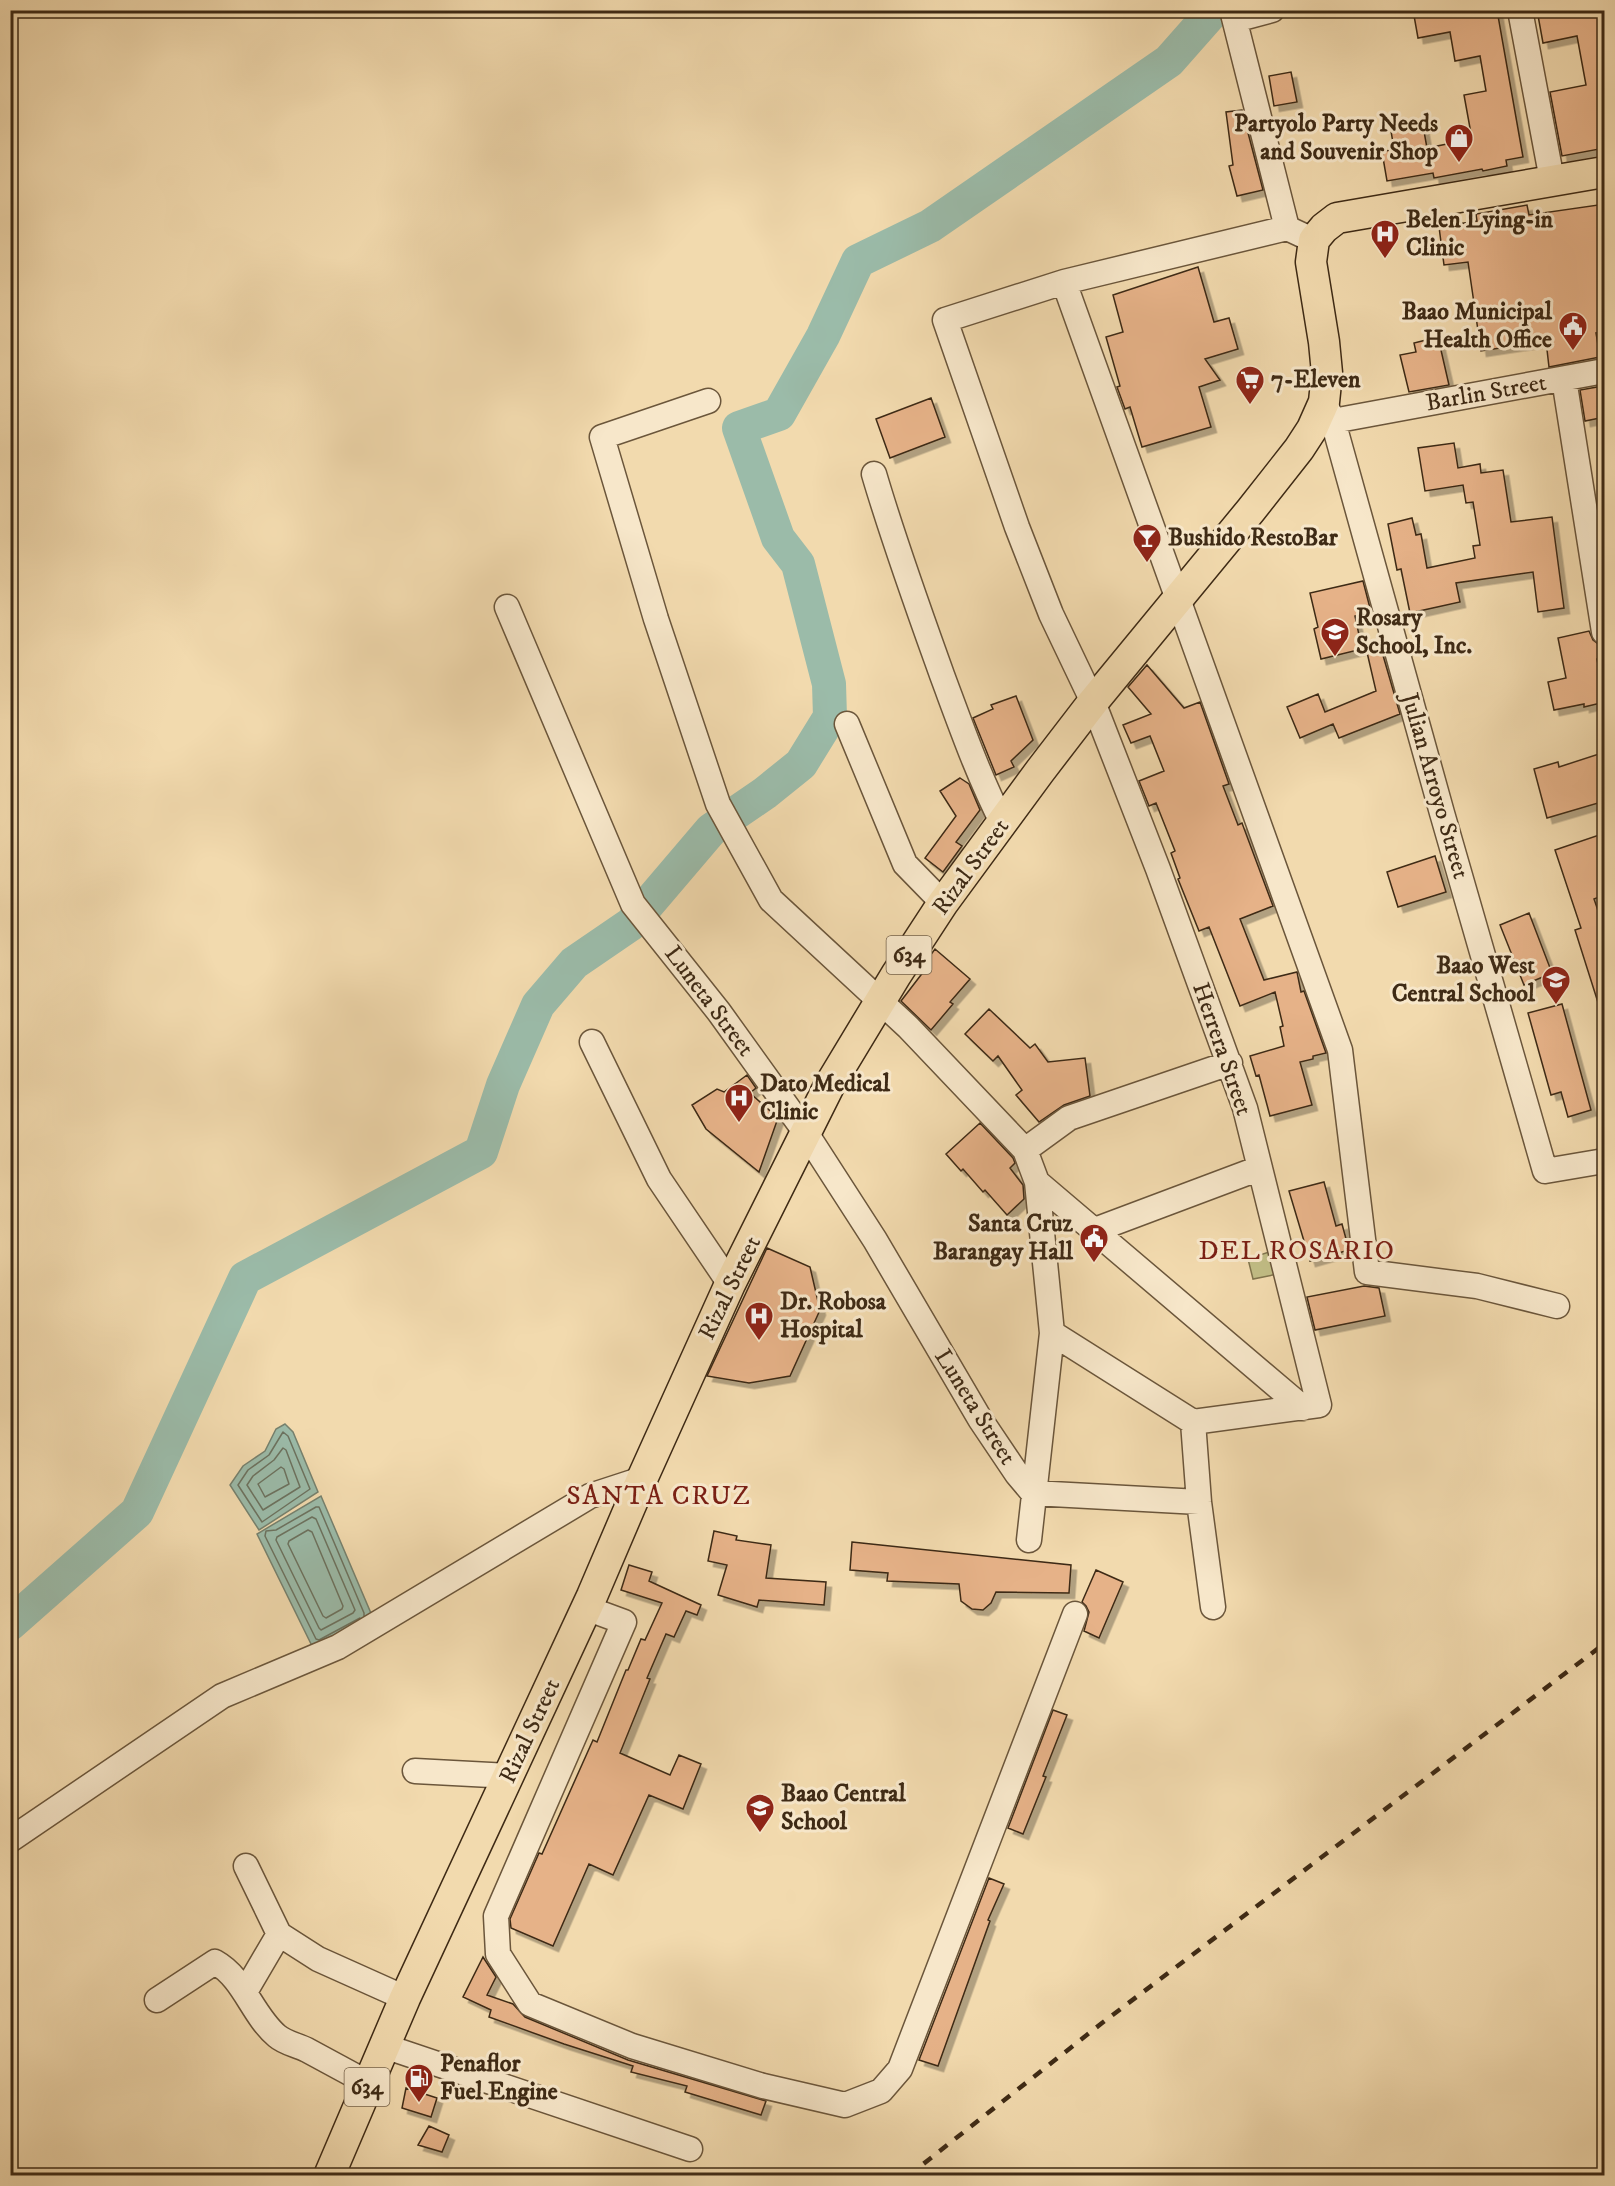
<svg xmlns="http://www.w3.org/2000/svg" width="1615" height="2186" font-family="'IM FELL DW Pica',serif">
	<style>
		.green { fill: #c1bd85; stroke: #80744d; stroke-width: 1.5 }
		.water { fill: #9bbba9; stroke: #76816e; stroke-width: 1.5 }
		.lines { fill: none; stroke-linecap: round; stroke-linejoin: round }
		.shore { stroke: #6c725f; stroke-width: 1.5 }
		.river { stroke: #9bbba9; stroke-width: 34 }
		.building { fill: #e6b288; stroke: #3e2a15; stroke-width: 1.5; filter: url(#shadow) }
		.minor-casing { stroke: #6b563b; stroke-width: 27 }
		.major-casing { stroke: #3e2a15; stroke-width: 33 }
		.minor { stroke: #f7e7ca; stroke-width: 24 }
		.major { stroke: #f2daae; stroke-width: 30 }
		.rail { stroke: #3e2a15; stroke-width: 4.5; stroke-dasharray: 10 10; stroke-linecap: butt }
		.labels { text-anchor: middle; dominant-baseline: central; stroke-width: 6; stroke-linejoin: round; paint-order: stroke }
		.shield { fill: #f7e7ca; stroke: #76634b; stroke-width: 1.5 }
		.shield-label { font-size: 22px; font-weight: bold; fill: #3e2a15 }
		.poi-label { font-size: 24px; font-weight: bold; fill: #3e2a15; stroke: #f7e7ca; text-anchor: start }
		.street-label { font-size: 24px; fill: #3e2a15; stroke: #f7e7ca }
		.quarter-label { font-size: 27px; letter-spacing: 1.5px; fill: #7a1f14; stroke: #f7e7ca }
	</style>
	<defs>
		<filter id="shadow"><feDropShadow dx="5.5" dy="5.5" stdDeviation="0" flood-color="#0004"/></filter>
	</defs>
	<rect width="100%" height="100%" fill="#f2daae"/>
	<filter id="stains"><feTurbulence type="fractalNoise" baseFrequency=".00333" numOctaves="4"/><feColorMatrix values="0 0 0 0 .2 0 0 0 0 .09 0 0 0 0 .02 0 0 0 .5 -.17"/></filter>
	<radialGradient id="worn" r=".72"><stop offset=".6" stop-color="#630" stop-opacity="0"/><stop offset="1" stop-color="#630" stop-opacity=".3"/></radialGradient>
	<path class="green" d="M1272 1251 1278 1274 1253 1279 1248 1259Z"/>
	<path class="water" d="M285 1424 293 1432 318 1492 259 1530 230 1485 243 1466 265 1451 276 1429Z
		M321 1496 373 1618 314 1650 257 1534Z"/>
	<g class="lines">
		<path class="shore" d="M283 1432 288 1436 310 1489 262 1522 238 1485 248 1470 269 1455Z
			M283 1448 286 1450 300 1487 263 1510 247 1485 253 1476 274 1460Z
			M281 1467 284 1469 289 1484 265 1497 258 1484Z
			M312 1517 316 1519 355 1610 353 1613 321 1630 319 1628 276 1540 277 1537Z
			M308 1530 312 1532 343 1606 342 1609 326 1618 323 1616 288 1544 289 1541Z
			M360 1618 319 1640 316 1639 265 1536 266 1531 276 1530 316 1507H319L364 1613V1616"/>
		<path class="river" d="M10 1624 137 1512 245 1278 481 1152 503 1085 538 1005 574 963 631 924 711 830 765 793 801 764 830 717 829 684 798 564 778 538 739 428 779 414 823 336 858 261 930 226 1169 61 1214 10"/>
	</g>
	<path class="building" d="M1413 10H1497L1523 157 1506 160 1507 166 1483 171 1482 169 1434 178 1433 173 1387 181 1382 152 1394 149 1390 125 1422 120 1427 148 1472 139 1464 95 1486 91 1480 56 1455 61 1450 32 1418 38Z
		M1537 10H1605V148L1562 156 1550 92 1586 85 1577 36 1543 43Z
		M1291 72 1297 102 1274 106 1269 76Z
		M1242 110 1263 190 1237 196 1229 166 1233 165 1226 112Z
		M1605 204V332L1596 333 1600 357 1549 367 1546 341 1481 351 1468 262 1444 265 1439 227 1477 221 1476 214 1527 205 1529 215Z
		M1198 267 1214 322 1229 318 1238 349 1205 359 1220 380 1199 387 1211 427 1142 447 1130 407 1125 409 1117 387 1120 386 1106 337 1123 332 1113 295Z
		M1438 337 1449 385 1409 392 1400 355 1416 352 1414 343Z
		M1603 386 1605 417 1585 421 1580 390Z
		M931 398 945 437 890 458 876 419Z
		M1454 443 1458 468 1480 464 1481 473 1503 470 1511 522 1552 517 1564 608 1538 612 1533 572 1456 583 1460 602 1410 613 1401 569 1397 570 1388 524 1412 518 1416 535 1421 534 1427 568 1475 558 1473 546 1480 545 1473 502 1466 503 1463 485 1425 491 1418 448Z
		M1363 581 1371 612 1355 616 1362 649 1321 659 1314 629 1318 627 1310 593Z
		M1589 631 1593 640 1601 646 1603 657 1597 659 1605 702 1584 707V704L1554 710 1548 682 1566 678 1558 638Z
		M1380 645 1400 714 1339 738 1333 724 1300 738 1287 707 1318 694 1325 712 1376 691 1366 648Z
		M1147 665 1184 708 1200 702 1229 784 1223 786 1238 825 1242 823 1273 906 1240 919 1264 980 1297 972 1301 992 1304 991 1326 1053 1313 1056V1059L1300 1062 1312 1105 1270 1116 1259 1075 1256 1076 1250 1056 1284 1046 1280 1027 1283 1026 1275 992 1240 1006 1209 927 1199 931 1178 879 1180 878 1171 853 1175 851 1156 803 1149 806 1139 781 1164 771 1150 736 1131 743 1123 725 1151 714 1128 687Z
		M1016 696 1033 740 1011 761 1014 767 996 775 973 718 993 709 991 705Z
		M1605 752V801L1547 818 1534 769 1558 762 1559 767Z
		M960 778 969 784 980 810 956 842 962 846 943 872 925 858 956 816 940 791Z
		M1605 833V895L1594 899 1605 931V1012H1601L1575 930 1581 928 1555 850Z
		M1435 856 1446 892 1398 907 1387 872Z
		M1529 913 1552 973 1524 985 1500 925Z
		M935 949 970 979 950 1002 953 1004 931 1030 901 1001 924 971 921 968Z
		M1562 1004 1591 1110 1568 1117 1561 1092 1551 1095 1528 1013Z
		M989 1009 1030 1048 1035 1044 1048 1062 1085 1058 1090 1096 1064 1105 1039 1122 1016 1095 1022 1090 998 1056 993 1061 965 1034Z
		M747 1075 756 1088 750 1093 778 1118 759 1172 706 1129 692 1105 717 1089 724 1092Z
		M980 1123 1013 1158 1015 1163 1010 1168 1023 1185 1024 1199 1007 1215 985 1190 983 1192 963 1169 961 1171 946 1154Z
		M1324 1182 1336 1226 1342 1224 1349 1250 1310 1261 1289 1191Z
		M767 1248 810 1267 820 1310 790 1376 749 1383 707 1376Z
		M1364 1286 1379 1288 1385 1316 1315 1330 1307 1297Z
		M714 1531 737 1536 736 1540 771 1545 766 1578 826 1582 824 1605 759 1600 757 1607 718 1595 727 1565 708 1561Z
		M852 1542 1071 1565 1069 1593 996 1592 991 1603 983 1610 972 1609 961 1601 959 1584 887 1581 888 1573 850 1570Z
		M629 1565 652 1572 649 1581 701 1605 697 1615 686 1611 674 1637 666 1634 647 1678 650 1679 620 1753 670 1775 679 1755 701 1764 683 1809 649 1795 613 1875 589 1864 553 1946 511 1928 510 1919 539 1853 542 1854 593 1740 597 1742 626 1670H628L641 1639 645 1640 662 1603 621 1590Z
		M1096 1570 1123 1582 1099 1638 1084 1631 1089 1612 1086 1606 1082 1602Z
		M1053 1710 1067 1715 1043 1776 1046 1777 1023 1834 1008 1828Z
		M989 1878 1004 1884 988 1920 990 1921 938 2066 919 2060Z
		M483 1957 496 1977 487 1995 513 2004 525 2017 628 2060 766 2101 761 2115 685 2092 687 2086 631 2072 633 2066 564 2044 489 2017 491 2010 463 1997Z
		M406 2088 437 2098 431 2117 402 2108Z
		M429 2126 449 2135 442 2152 418 2145Z"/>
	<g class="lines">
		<g class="minor-casing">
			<path id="minor" d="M1232 10 1287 228 1302 235
				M1520 10 1552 180
				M1235 20 1272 10
				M1287 228 1064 282 1340 1050 1367 1272 1477 1286 1557 1306
				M1564 379 1604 632
				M708 401 602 437 656 619 718 804 771 900 908 1027 1025 1150 1037 1182 1052 1333 1029 1540
				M1324 402 1333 421 1442 813 1545 1171 1604 1161
				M1333 421 1604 371
				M874 474C894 542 918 608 942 675 961 726 978 775 1003 824
				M507 607 633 904 719 1012 806 1133 875 1240 980 1419 1017 1474 1033 1493 1199 1502
				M847 724 905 864 943 903
				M592 1042 659 1179 730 1284
				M1025 1150 1069 1118 1230 1063
				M1037 1182 1303 1408
				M1095 1230 1260 1168
				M1052 1333 1193 1422 1319 1405 1245 1108 1158 869 1093 702 1051 614 1017 527 945 320 1064 282
				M1193 1422 1199 1502 1213 1607
				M586 1608 624 1622 496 1916 498 1954 530 2004 632 2046 763 2086 845 2105 881 2091 900 2069 1075 1614
				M415 1771 510 1776
				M10 1840 222 1696 338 1647 590 1496 642 1479
				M246 1866 279 1934 318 1959 405 1998
				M245 1992 279 1934
				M157 2000 215 1962C244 1978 252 2015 277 2036 285 2043 297 2045 307 2050 327 2061 348 2072 368 2083
				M384 2046 690 2149"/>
		</g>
		<g class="major-casing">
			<path id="major" d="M329 2176 405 1998 592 1596 642 1479 730 1284 829 1086 896 975 943 903 1040 771 1093 702 1251 510 1299 449 1312 429 1324 402 1327 373 1324 342 1311 262 1314 240 1324 228 1337 218 1604 172"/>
		</g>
		<use href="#minor" class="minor"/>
		<use href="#major" class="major"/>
		<path class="rail" d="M908 2176 1102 2023 1604 1644"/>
	</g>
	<defs>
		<g id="shop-pin" transform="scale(1.5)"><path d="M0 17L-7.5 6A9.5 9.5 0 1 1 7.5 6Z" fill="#8f2418" stroke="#f7e7ca"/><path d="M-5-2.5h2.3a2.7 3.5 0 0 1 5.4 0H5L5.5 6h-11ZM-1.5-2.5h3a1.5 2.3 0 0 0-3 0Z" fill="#fff"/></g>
		<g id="hospital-pin" transform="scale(1.5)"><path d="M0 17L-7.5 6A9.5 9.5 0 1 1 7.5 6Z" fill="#8f2418" stroke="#f7e7ca"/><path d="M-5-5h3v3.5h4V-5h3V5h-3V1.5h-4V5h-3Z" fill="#fff"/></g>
		<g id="civic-pin" transform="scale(1.5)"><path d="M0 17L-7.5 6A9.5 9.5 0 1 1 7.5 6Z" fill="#8f2418" stroke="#f7e7ca"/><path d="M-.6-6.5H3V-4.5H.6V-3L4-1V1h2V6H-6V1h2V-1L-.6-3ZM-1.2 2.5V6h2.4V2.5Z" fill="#fff"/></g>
		<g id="supermarket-pin" transform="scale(1.5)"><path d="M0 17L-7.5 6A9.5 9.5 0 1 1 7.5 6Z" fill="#8f2418" stroke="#f7e7ca"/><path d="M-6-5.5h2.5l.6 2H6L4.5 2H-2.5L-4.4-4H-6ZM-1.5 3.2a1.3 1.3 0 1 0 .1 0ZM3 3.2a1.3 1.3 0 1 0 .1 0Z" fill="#fff"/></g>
		<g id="bar-pin" transform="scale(1.5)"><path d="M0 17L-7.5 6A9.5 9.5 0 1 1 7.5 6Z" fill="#8f2418" stroke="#f7e7ca"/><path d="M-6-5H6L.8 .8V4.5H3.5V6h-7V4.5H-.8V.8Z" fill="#fff"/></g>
		<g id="school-pin" transform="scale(1.5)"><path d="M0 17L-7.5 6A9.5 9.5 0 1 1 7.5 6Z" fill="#8f2418" stroke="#f7e7ca"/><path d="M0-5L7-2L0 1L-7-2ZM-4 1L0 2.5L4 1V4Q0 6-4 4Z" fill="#fff"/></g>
		<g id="fuel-pin" transform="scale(1.5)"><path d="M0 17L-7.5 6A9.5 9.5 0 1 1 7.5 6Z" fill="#8f2418" stroke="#f7e7ca"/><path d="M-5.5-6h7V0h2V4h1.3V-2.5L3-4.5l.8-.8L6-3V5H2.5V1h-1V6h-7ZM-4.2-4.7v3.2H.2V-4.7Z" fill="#fff"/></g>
	</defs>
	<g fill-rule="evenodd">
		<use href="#shop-pin" x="1459" y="138"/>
		<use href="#hospital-pin" x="1385" y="234"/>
		<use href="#civic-pin" x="1573" y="326"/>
		<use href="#supermarket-pin" x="1250" y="380"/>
		<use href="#bar-pin" x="1147" y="538"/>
		<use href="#school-pin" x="1335" y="632"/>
		<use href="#school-pin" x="1556" y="980"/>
		<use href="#hospital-pin" x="739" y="1098"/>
		<use href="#civic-pin" x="1094" y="1238"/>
		<use href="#hospital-pin" x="759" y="1316"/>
		<use href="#school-pin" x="760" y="1808"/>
		<use href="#fuel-pin" x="419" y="2078"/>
	</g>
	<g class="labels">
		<g class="shield">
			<rect x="886.5" y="936" width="45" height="38" rx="4.5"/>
			<rect x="344.5" y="2068" width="45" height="38" rx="4.5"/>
		</g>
		<g class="shield-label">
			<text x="909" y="955">634</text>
			<text x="367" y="2087">634</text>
		</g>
		<g class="poi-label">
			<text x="1438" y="124" text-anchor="end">Partyolo Party Needs<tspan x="1438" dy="28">and Souvenir Shop</tspan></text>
			<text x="1406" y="220">Belen Lying-in<tspan x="1406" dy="28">Clinic</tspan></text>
			<text x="1552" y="312" text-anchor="end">Baao Municipal<tspan x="1552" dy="28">Health Office</tspan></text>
			<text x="1271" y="380">7-Eleven</text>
			<text x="1168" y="538">Bushido RestoBar</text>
			<text x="1356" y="618">Rosary<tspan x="1356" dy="28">School, Inc.</tspan></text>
			<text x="1535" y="966" text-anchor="end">Baao West<tspan x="1535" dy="28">Central School</tspan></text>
			<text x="760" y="1084">Dato Medical<tspan x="760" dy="28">Clinic</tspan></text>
			<text x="1073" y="1224" text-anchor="end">Santa Cruz<tspan x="1073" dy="28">Barangay Hall</tspan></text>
			<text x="780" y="1302">Dr. Robosa<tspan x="780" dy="28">Hospital</tspan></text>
			<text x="781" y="1794">Baao Central<tspan x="781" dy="28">School</tspan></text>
			<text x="440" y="2064">Penaflor<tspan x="440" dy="28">Fuel Engine</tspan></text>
		</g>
		<g class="street-label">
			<text transform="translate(1486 393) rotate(-10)">Barlin Street</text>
			<text transform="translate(1435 786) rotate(74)">Julian Arroyo Street</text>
			<text transform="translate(971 867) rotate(-54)">Rizal Street</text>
			<text transform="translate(709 1001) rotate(53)">Luneta Street</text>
			<text transform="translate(1222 1049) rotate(71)">Herrera Street</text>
			<text transform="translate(730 1288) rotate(-64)">Rizal Street</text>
			<text transform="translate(975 1407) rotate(58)">Luneta Street</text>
			<text transform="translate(530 1731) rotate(-65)">Rizal Street</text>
		</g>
		<g class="quarter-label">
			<text x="1297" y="1251">DEL ROSARIO</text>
			<text x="659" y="1496">SANTA CRUZ</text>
		</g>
	</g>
	<rect width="1615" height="2186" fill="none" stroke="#f2daae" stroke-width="36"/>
	<rect x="12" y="12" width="1591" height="2162" fill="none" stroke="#3e2a15" stroke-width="3"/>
	<rect x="18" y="18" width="1579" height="2150" fill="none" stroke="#3e2a15" stroke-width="1.5"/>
	<rect width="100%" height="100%" filter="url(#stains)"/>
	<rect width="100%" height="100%" fill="url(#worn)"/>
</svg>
